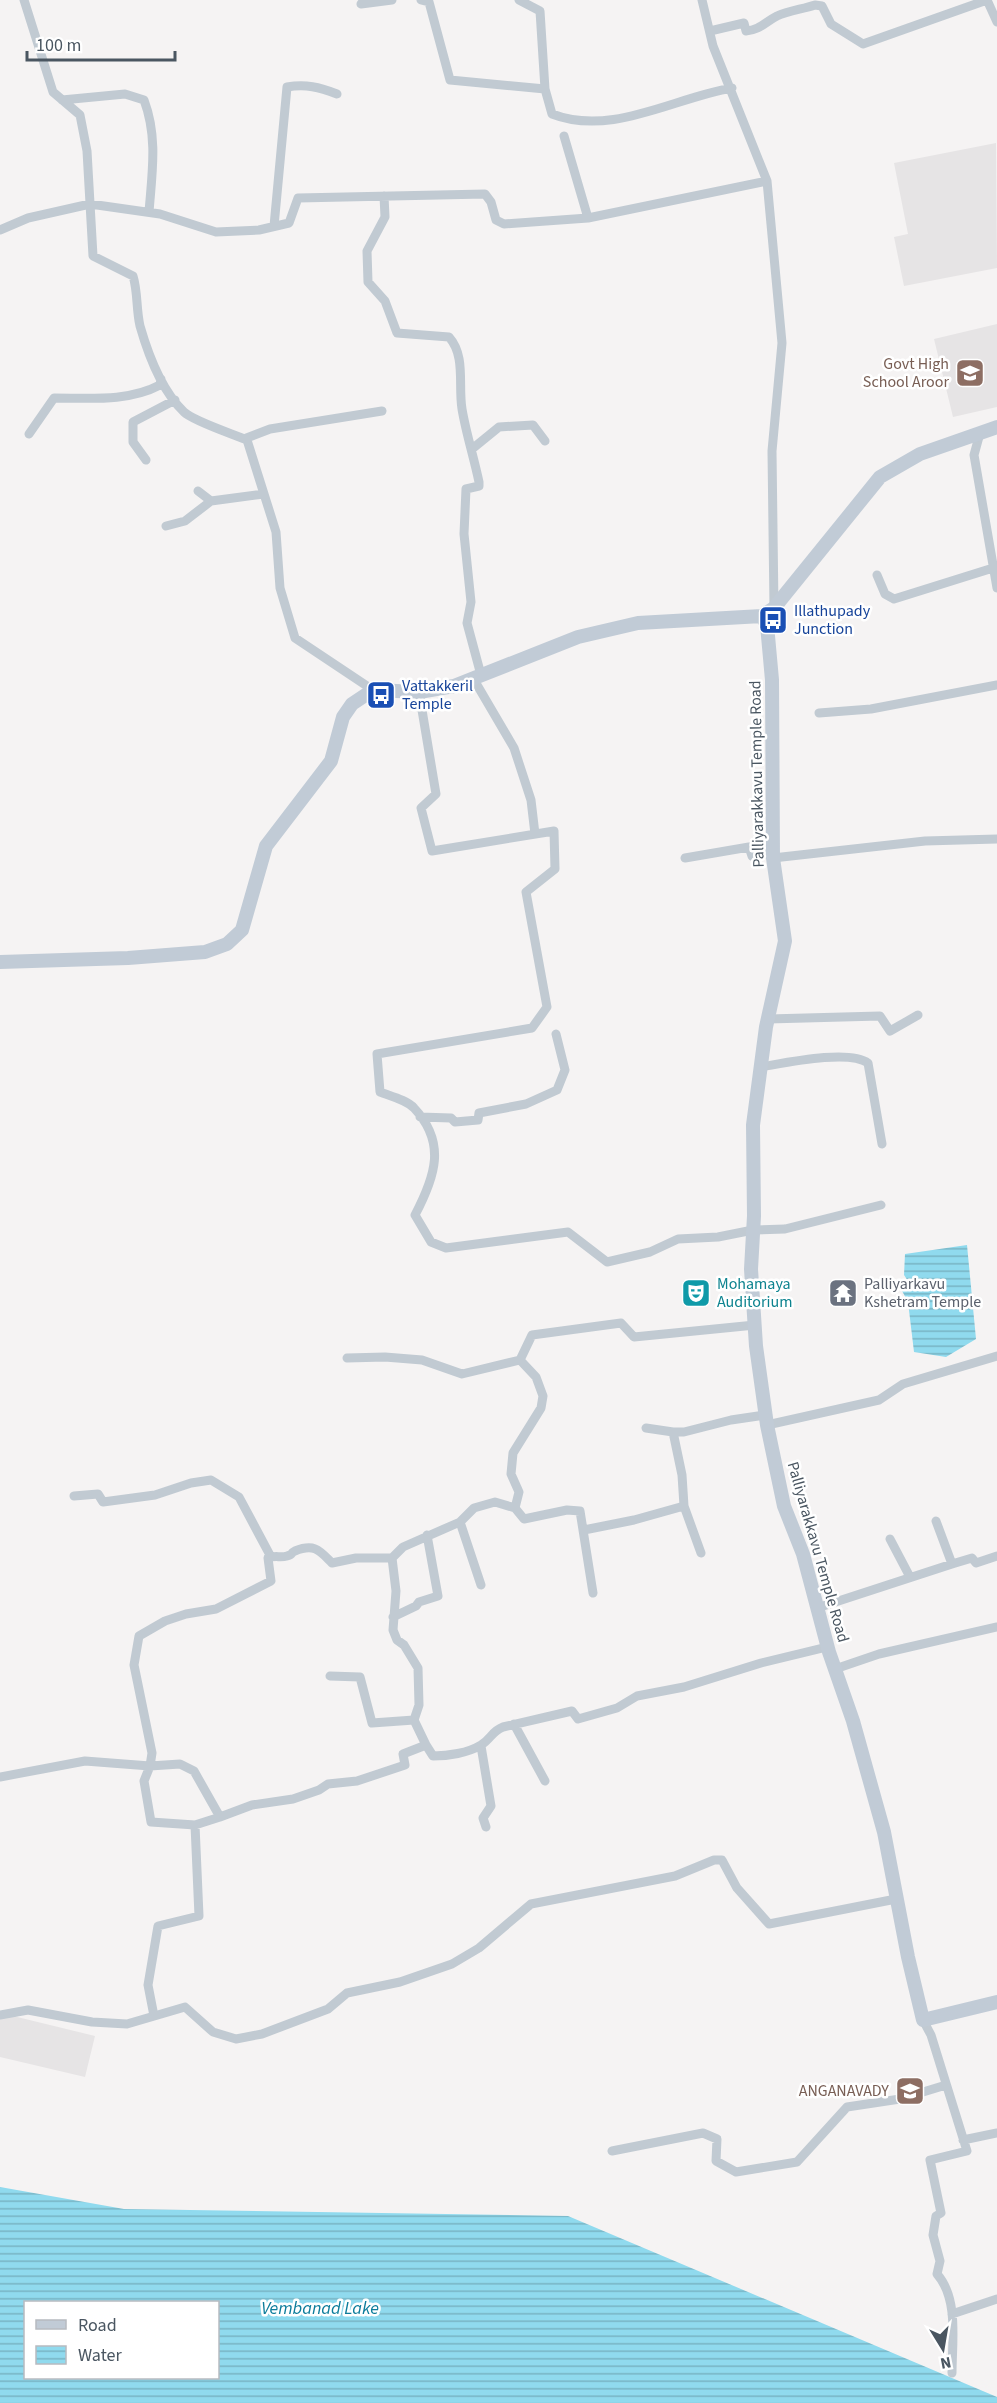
<svg xmlns="http://www.w3.org/2000/svg" width="997" height="2403" font-family="'Source Sans 3',sans-serif">
	<style>
		.education { fill: #e6e4e5 }
		.water { fill: url(#water-rules); fill-rule: evenodd }
		.lines { fill: none; stroke-linecap: round; stroke-linejoin: round }
		.street { stroke: #c1cad2; stroke-width: 9 }
		.secondary { stroke: #c1cbd6; stroke-width: 14 }
		.labels { text-anchor: middle; dominant-baseline: central; stroke-width: 5; stroke-linejoin: round; paint-order: stroke }
		.education-label { font-size: 16px; fill: #785e54; stroke: #fff; text-anchor: end }
		.transit-label { font-size: 16px; fill: #164399; stroke: #fff; text-anchor: start }
		.street-label { font-size: 16px; fill: #4a5661; stroke: #fff }
		.culture-label { font-size: 16px; fill: #0d838f; stroke: #fff; text-anchor: start }
		.worship-label { font-size: 16px; fill: #5b616d; stroke: #fff; text-anchor: start }
		.water-label { font-size: 18px; font-style: italic; fill: #0c7c9b; stroke: #fff }
	</style>
	<defs>
		<pattern id="water-rules" width="6" height="5" patternUnits="userSpaceOnUse" patternTransform="scale(1.5)"><rect width="6" height="5" fill="#90daee"/><path d="M0 2.5h6" fill="none" stroke="#78b4c4"/></pattern>
	</defs>
	<rect width="100%" height="100%" fill="#f5f3f3"/>
	<path class="education" d="M996 143 997 268 904 286 894 237 908 234 894 163Z
		M997 324V407L953 417 934 339Z
		M9 2015 95 2036 85 2077 0 2057V2018Z"/>
	<path class="water" d="M967 1245 976 1339 946 1357 914 1352 908 1302 901 1289 908 1281 904 1275 905 1254Z
		M0 2187 124 2209 568 2216 997 2397V2403H0ZM26 2302H218V2378H26Z"/>
	<g class="lines">
		<path class="street" d="M24 0 53 92 80 115 87 151 93 256 133 276C138 292 136 309 140 326 148 354 162 391 184 412 193 421 233 434 247 440L276 532 280 588 295 638 373 690
			M364 0 361 4 392 0
			M421 0 429 2 450 80 545 89
			M519 0 540 11 545 89 552 114C611 137 673 98 732 88
			M702 0 713 46 767 181
			M710 31 744 23 746 31C760 30 765 22 777 16 788 11 803 9 815 5L822 6 831 24 863 44 987 0 997 22
			M62 100 125 94 144 100C158 137 152 173 149 212
			M564 136 588 218 767 181 782 343 772 451 774 608
			M384 196 385 217 367 251 368 282 385 301 397 333 449 337C466 356 458 385 462 409 466 433 474 458 479 482V486L466 489 464 534 471 602 467 623 481 675
			M274 226 287 87C306 84 319 87 337 94
			M0 230 28 218 90 204 160 214 216 232 259 230 289 223 298 198 485 194 491 202 496 220 504 224 588 218
			M980 433 974 455 997 588
			M29 434 54 398C89 398 128 402 160 385L161 379
			M244 439 270 429 382 411
			M472 449 499 427 533 425 545 441
			M146 460 133 442V422L175 400
			M198 491 211 501 264 494
			M166 526 185 521 211 501
			M877 575 885 594 894 599 993 568
			M473 678 514 748 531 800 535 834
			M419 692 436 794 421 808 432 851 554 831 555 869 526 892 547 1007 532 1028 377 1054 380 1092C390 1096 407 1100 414 1108 447 1143 435 1177 415 1215L431 1242 446 1248 568 1232 607 1262 650 1252 678 1239 718 1237 753 1230 785 1229 881 1205
			M819 713 871 709 997 685
			M685 858 749 847 752 856 772 853
			M773 858 925 841 997 839
			M768 1019 880 1016 890 1031 918 1015
			M761 1067C785 1063 849 1049 868 1063L882 1144
			M420 1117 451 1118 455 1122 478 1120 479 1113 526 1104 557 1090 565 1070 556 1034
			M347 1358 385 1357 422 1360 462 1374 520 1360 532 1335 621 1323 634 1337 755 1325
			M767 1425 879 1400 903 1384 997 1356
			M646 1428 673 1432
			M74 1496 98 1494 103 1502 155 1495 191 1483 211 1480 239 1497 271 1557
			M684 1506 701 1553
			M515 1508 524 1519 567 1510 580 1511 593 1593
			M936 1521 952 1564
			M460 1522 481 1585
			M584 1530 634 1520 684 1506 682 1475 673 1432H684L731 1420 765 1415
			M890 1539 910 1577
			M392 1558 396 1591 393 1630 397 1640 404 1645 418 1668 419 1705 414 1720 426 1745
			M817 1608 952 1564 972 1558 976 1563 997 1556
			M393 1617 416 1606 419 1602 438 1596 427 1535
			M835 1669 879 1654 997 1627
			M330 1676 360 1677 372 1723 414 1720
			M514 1724 545 1781
			M481 1746 491 1806 483 1818 486 1827
			M0 1777 85 1761 150 1766 144 1781 151 1822 195 1825 199 1916 158 1926 148 1985 154 2016
			M220 1817 252 1805 293 1799 319 1790 328 1784 357 1781 405 1765 403 1754 426 1745 433 1756C448 1756 468 1753 481 1745 491 1739 492 1731 503 1727L572 1711 578 1719 617 1708 637 1696 684 1687 761 1663 827 1647
			M195 1825 220 1817 194 1771 180 1764 150 1766 152 1753 134 1665 139 1636 165 1621 186 1614 216 1609 271 1581 268 1558C275 1555 280 1558 287 1556 294 1554 289 1554 295 1551 315 1543 320 1551 332 1563L356 1558H392L403 1547 460 1522 474 1508 495 1502 515 1508 519 1492 511 1474 513 1453 541 1408 543 1396 536 1377 520 1360
			M0 2015 28 2010 92 2022 127 2024 185 2007 213 2032 236 2039 262 2034 328 2009 347 1993 400 1982 452 1964 479 1948 531 1904 675 1876 714 1860H722L737 1888 769 1924 896 1899
			M923 2020 931 2035 967 2151 930 2160 941 2213 936 2216 933 2235 940 2261 937 2274C959 2299 952 2342 952 2373
			M963 2140 997 2133
			M612 2151 703 2133 717 2139 716 2161 736 2172 797 2162 847 2107 900 2099 946 2085
			M952 2314 997 2299"/>
		<path class="secondary" d="M762 616 767 625 772 680 773 858 785 941 766 1027 753 1125 754 1216 751 1269 756 1346 767 1425 784 1506 803 1554 829 1652 853 1721 884 1832 908 1957 923 2020 997 2002
			M0 962 128 958 205 952 227 944 242 930 266 846 331 761 343 717 352 704 373 690 419 692 454 686 578 637 638 623 762 616 774 608 880 477 920 454 997 427"/>
	</g>
	<defs>
		<g id="school-square" transform="scale(1.5)"><rect x="-9" y="-9" width="18" height="18" rx="4" fill="#8d6e63" stroke="#fff"/><path d="M0-5L7-2L0 1L-7-2ZM-4 1L0 2.5L4 1V4Q0 6-4 4Z" fill="#fff"/></g>
		<g id="bus-square" transform="scale(1.5)"><rect x="-9" y="-9" width="18" height="18" rx="4" fill="#1a4fb4" stroke="#fff"/><path d="M-5-6H5V4H4V6H2V4H-2V6H-4V4H-5ZM-3.5-4V0h7V-4ZM-3.5 1.2v1.5H-2V1.2ZM2 1.2v1.5H3.5V1.2Z" fill="#fff"/></g>
		<g id="theatre-square" transform="scale(1.5)"><rect x="-9" y="-9" width="18" height="18" rx="4" fill="#0f9aa8" stroke="#fff"/><path d="M-5-5.5Q0-4 5-5.5V0Q5 5 0 6Q-5 5-5 0ZM-3.3-2.5H-1v1.5H-3.3ZM1-2.5H3.3v1.5H1ZM-2.8 1Q0 5.5 2.8 1Z" fill="#fff"/></g>
		<g id="temple-square" transform="scale(1.5)"><rect x="-9" y="-9" width="18" height="18" rx="4" fill="#6b7280" stroke="#fff"/><path d="M0-6L5-2H3V0L6.5 2.5H4V6H1.5V3h-3V6H-4V2.5H-6.5L-3 0V-2H-5Z" fill="#fff"/></g>
	</defs>
	<g fill-rule="evenodd">
		<use href="#school-square" x="970" y="373"/>
		<use href="#bus-square" x="773" y="620"/>
		<use href="#bus-square" x="381" y="695"/>
		<use href="#theatre-square" x="696" y="1293"/>
		<use href="#temple-square" x="843" y="1293"/>
		<use href="#school-square" x="910" y="2091"/>
	</g>
	<g class="labels">
		<g class="education-label">
			<text x="949" y="364">Govt High<tspan x="949" dy="18">School Aroor</tspan></text>
			<text x="889" y="2091">ANGANAVADY</text>
		</g>
		<g class="transit-label">
			<text x="794" y="611">Illathupady<tspan x="794" dy="18">Junction</tspan></text>
			<text x="402" y="686">Vattakkeril<tspan x="402" dy="18">Temple</tspan></text>
		</g>
		<g class="street-label">
			<text transform="translate(757 774) rotate(-91)">Palliyarakkavu Temple Road</text>
			<text transform="translate(818 1552) rotate(74)">Palliyarakkavu Temple Road</text>
		</g>
		<g class="culture-label">
			<text x="717" y="1284">Mohamaya<tspan x="717" dy="18">Auditorium</tspan></text>
		</g>
		<g class="worship-label">
			<text x="864" y="1284">Palliyarkavu<tspan x="864" dy="18">Kshetram Temple</tspan></text>
		</g>
		<g class="water-label">
			<text x="320" y="2308">Vembanad Lake</text>
		</g>
	</g>
	<rect x="24" y="2301" width="195" height="78" fill="#ffffff" stroke="#b7bbc0" stroke-width="1.5"/>
	<rect x="36" y="2320" width="30" height="9" fill="#c1cbd6" stroke="#b7bbc0" stroke-width="1.5"/>
	<text x="78" y="2331" font-size="18" fill="#4a5661">Road</text>
	<rect x="36" y="2346" width="30" height="18" fill="url(#water-rules)" stroke="#b7bbc0" stroke-width="1.5"/>
	<text x="78" y="2361" font-size="18" fill="#4a5661">Water</text>
	<g transform="translate(943 2349) rotate(169)" stroke="#ffffff" stroke-width="4.5" paint-order="stroke">
	<path d="M0-4.5L10 22L0 15L-10 22Z" fill="#4a5661"/>
	<text y="-9" font-size="16" font-weight="bold" text-anchor="middle" fill="#4a5661">N</text>
	</g>
	<path d="M27 51v9h148v-9" fill="none" stroke="#4a5661" stroke-width="3"/>
	<text x="36" y="51" font-size="18" fill="#4a5661" stroke="#ffffff" stroke-width="4.5" paint-order="stroke">100 m</text>
</svg>
